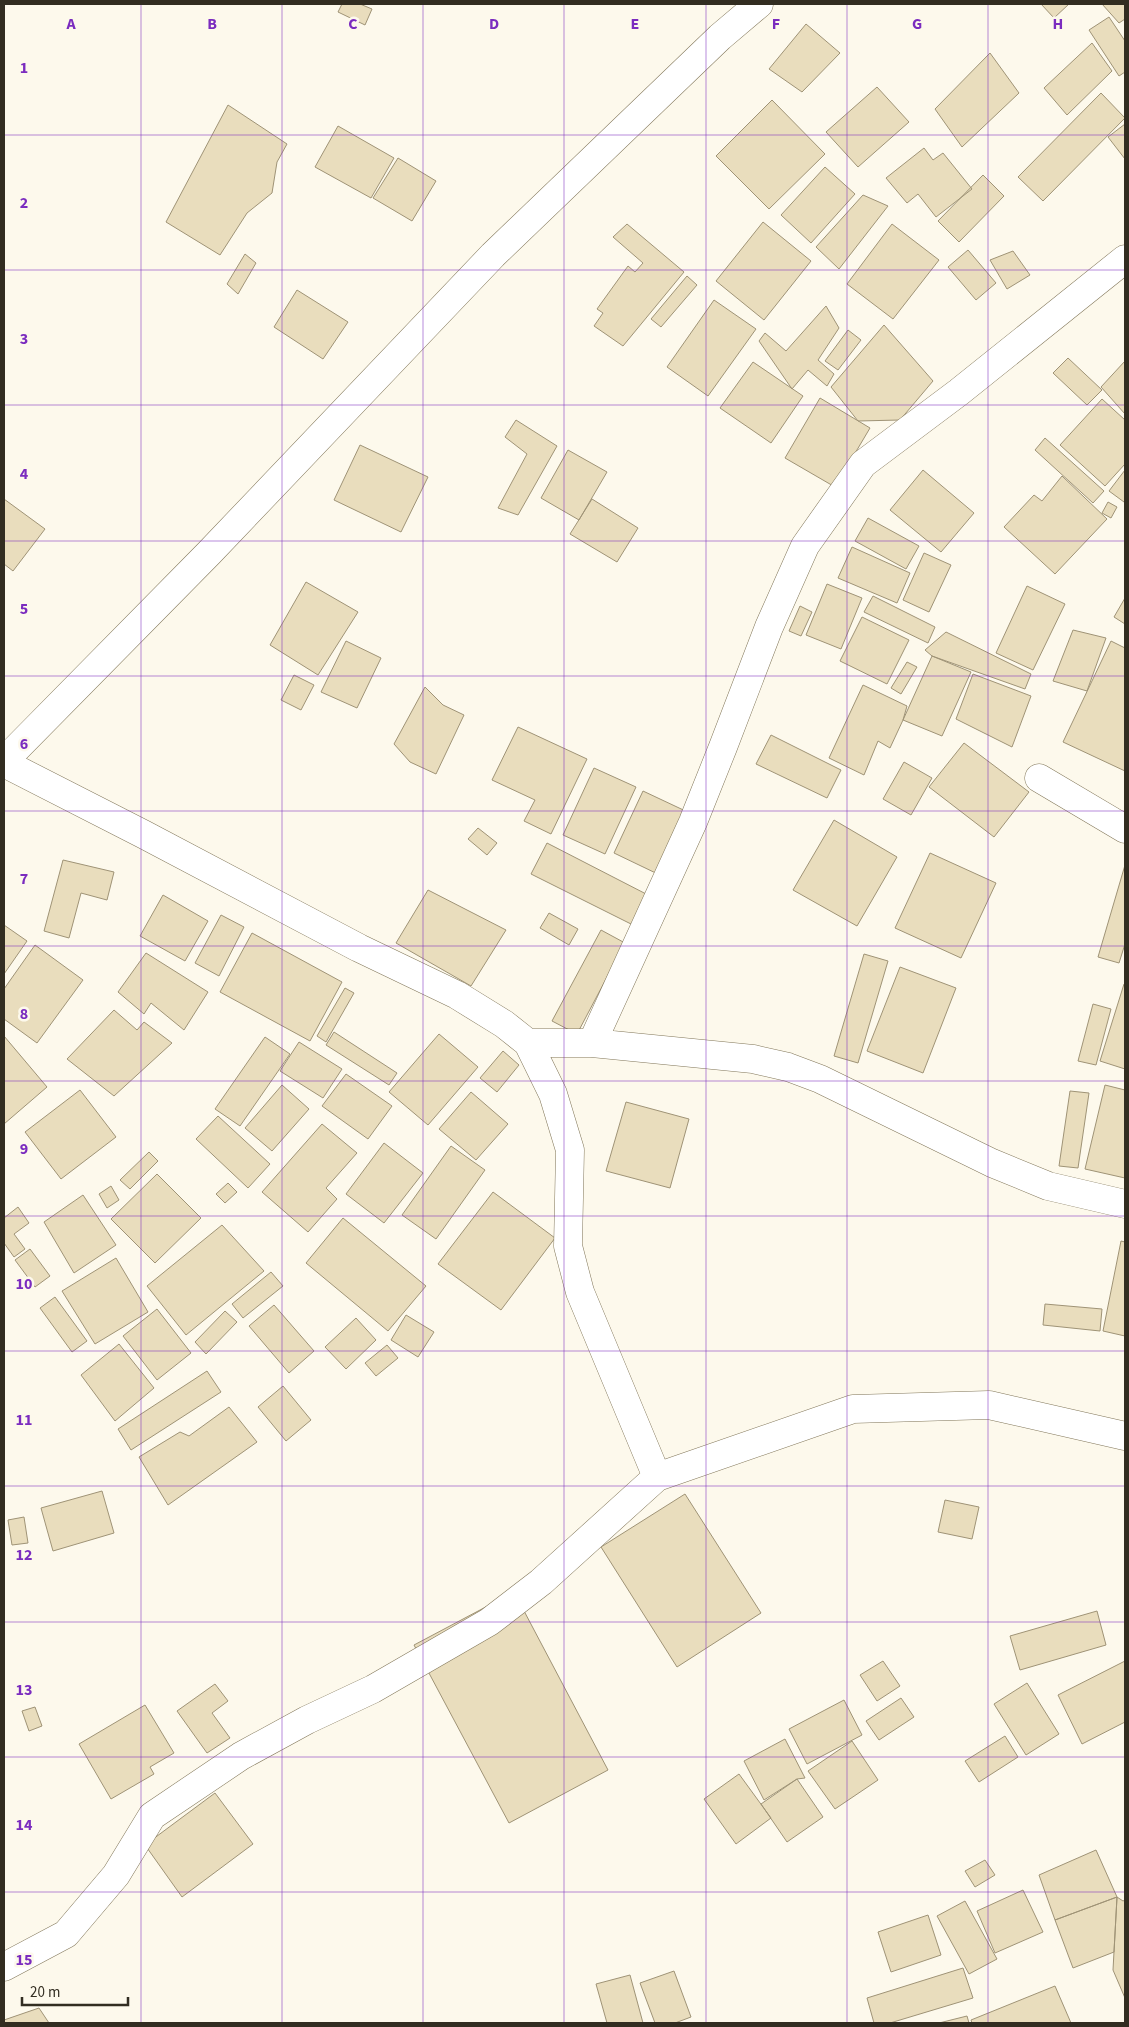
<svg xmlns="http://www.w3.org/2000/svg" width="1129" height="2027" font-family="'Source Sans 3',sans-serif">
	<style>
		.building { fill: #e9ddbd; stroke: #9f9376 }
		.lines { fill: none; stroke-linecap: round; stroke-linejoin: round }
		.minor-casing { stroke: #82775a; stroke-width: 29 }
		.tertiary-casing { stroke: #82775a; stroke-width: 29 }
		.minor { stroke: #fff; stroke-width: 28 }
		.tertiary { stroke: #fff; stroke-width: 28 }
		.grid { fill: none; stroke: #7b2cbf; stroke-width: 1; stroke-opacity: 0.55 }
		.grid-label { font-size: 16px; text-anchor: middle; font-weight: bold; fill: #7b2cbf; stroke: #fdf9ec; stroke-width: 5; stroke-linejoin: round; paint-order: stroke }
	</style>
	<rect width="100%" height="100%" fill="#fdf9ec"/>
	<path class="building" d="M342 4H360L372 9 365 25 338 12Z
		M1041 4H1069L1054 18Z
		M1102 4H1125V19L1119 23Z
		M1109 17 1125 41V72L1119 76 1089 30Z
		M806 24 840 53 802 92 769 69Z
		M1092 43 1112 71 1067 115 1044 88Z
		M990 53 1019 93 962 147 935 109Z
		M877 87 909 122 858 167 826 132Z
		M1101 93 1125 118 1043 201 1018 177Z
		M772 100 825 154 769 209 716 156Z
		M228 105 287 144 277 162 272 193 247 213 220 255 166 222Z
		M1125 124V159L1108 137Z
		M338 126 394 158 371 198 315 167Z
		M924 148 933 160 943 153 972 189 936 217 918 194 907 203 886 178Z
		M398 158 436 181 412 221 373 198Z
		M825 167 855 194 811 243 781 215Z
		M983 175 1004 196 959 242 938 221Z
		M863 195 888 206 839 269 816 247Z
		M763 222 811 261 764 320 716 281Z
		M627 224 684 272 623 346 594 326 603 313 597 309 628 266 635 272 643 263 613 237Z
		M892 224 939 260 893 319 847 284Z
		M968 250 996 283 976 300 948 267Z
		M1013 251 1030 275 1007 289 990 260Z
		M245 254 256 263 238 294 227 284Z
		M687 276 697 285 661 327 651 319Z
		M297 290 348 322 323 359 274 327Z
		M714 300 756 329 708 396 667 367Z
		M826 306 839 328 818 360 834 374 827 386 808 370 792 389 759 341 765 333 786 351Z
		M884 325 933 381 900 420 858 421 831 387Z
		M848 330 861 340 838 370 825 361Z
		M1068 358 1102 390 1087 405 1053 373Z
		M1125 361V414L1101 387Z
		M753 362 803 396 771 443 720 408Z
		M820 398 870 428 835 487 785 458Z
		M1102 399 1125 420V464L1105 486 1060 445Z
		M516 420 557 446 518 515 498 508 527 454 505 437Z
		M1045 438 1104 491 1093 503 1035 450Z
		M360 445 428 477 401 532 334 500Z
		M568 450 607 472 579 520 541 498Z
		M923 470 974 513 941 552 890 510Z
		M1125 470V500L1124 502 1109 491Z
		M1062 476 1107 519 1055 574 1004 527 1034 495 1042 501Z
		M4 499 45 529 13 571 4 564Z
		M592 499 638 528 617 562 570 534Z
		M1108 502 1117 507 1111 518 1102 513Z
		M868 518 919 546 906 569 855 541Z
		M852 547 910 573 897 603 838 578Z
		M924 553 951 565 929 612 903 600Z
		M306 582 358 612 318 675 270 645Z
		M827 584 862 598 841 649 806 635Z
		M1027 586 1065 604 1033 670 996 653Z
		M873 596 935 627 928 643 864 612Z
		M1125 598V624L1114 617Z
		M800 606 812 612 801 636 789 631Z
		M862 617 909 640 887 684 840 661Z
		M1073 630 1106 638 1087 691 1053 681Z
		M946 632 1031 674 1025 689 932 656 925 650Z
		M346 641 381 658 357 708 321 692Z
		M1111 641 1125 648V771L1063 742Z
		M932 656 971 672 942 736 903 720Z
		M907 662 917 667 901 694 891 688Z
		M973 674 1031 696 1012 747 956 719Z
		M294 675 314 685 301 710 281 700Z
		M863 685 907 706 903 720 890 748 878 741 864 775 829 758Z
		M425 687 443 705 464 715 436 774 410 762 394 744Z
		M518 727 587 759 551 834 524 821 535 800 492 780Z
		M771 735 841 770 827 798 756 764Z
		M964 743 1029 792 994 837 929 787Z
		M904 762 932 778 911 815 883 799Z
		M594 768 636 787 605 854 563 835Z
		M643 791 694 815 664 877 614 853Z
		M834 820 897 857 857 926 793 890Z
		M478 828 497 843 487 855 468 839Z
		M547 843 650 896 635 926 531 874Z
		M930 853 996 883 961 958 895 928Z
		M63 860 114 872 107 900 81 893 69 938 44 931Z
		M1125 865V944L1119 963 1098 957Z
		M428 890 506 930 471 986 396 943Z
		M163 895 208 921 185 961 140 936Z
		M549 913 578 929 569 945 540 928Z
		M221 915 244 927 219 976 195 963Z
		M4 925 27 941 4 974Z
		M601 930 625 943 577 1034 552 1021Z
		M252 933 342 982 310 1041 220 992Z
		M35 945 83 980 37 1043 4 1019V989Z
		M146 953 208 992 184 1030 151 1003 144 1014 118 992Z
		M864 954 888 961 858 1063 834 1056Z
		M900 967 956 988 923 1073 867 1051Z
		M1124 984H1125V1069L1100 1061Z
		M345 988 354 993 326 1042 317 1036Z
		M1093 1004 1111 1009 1096 1065 1078 1061Z
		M114 1010 137 1030 144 1022 172 1043 114 1096 67 1059Z
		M334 1032 397 1073 389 1085 326 1045Z
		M439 1034 478 1067 428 1125 389 1092Z
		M4 1036 47 1087 4 1124Z
		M265 1037 290 1054 240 1126 215 1109Z
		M299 1042 342 1069 323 1098 280 1071Z
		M503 1051 519 1065 497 1092 480 1078Z
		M346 1074 392 1106 368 1139 322 1106Z
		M282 1085 309 1109 272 1151 245 1128Z
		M1105 1085 1125 1090V1178L1085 1169Z
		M80 1090 116 1137 61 1179 25 1132Z
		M1070 1091 1089 1093 1078 1168 1059 1166Z
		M471 1092 508 1124 476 1160 439 1129Z
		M626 1102 689 1119 670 1188 606 1171Z
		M218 1116 270 1164 248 1188 196 1139Z
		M322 1124 357 1153 326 1188 337 1199 308 1232 262 1192Z
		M384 1143 423 1173 384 1223 346 1194Z
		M451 1146 485 1170 436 1239 402 1215Z
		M149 1152 158 1161 130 1189 120 1180Z
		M157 1174 201 1218 155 1263 111 1219Z
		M228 1183 237 1192 225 1203 216 1194Z
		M111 1186 119 1200 107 1208 99 1194Z
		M493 1192 555 1238 501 1310 438 1264Z
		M83 1195 116 1245 74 1273 44 1222Z
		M18 1207 29 1223 14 1234 25 1249 14 1257 4 1243V1218Z
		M343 1218 426 1286 388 1331 306 1263Z
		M222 1225 264 1271 186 1335 147 1286Z
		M1121 1241 1125 1242V1336L1103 1331Z
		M30 1249 50 1276 35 1287 15 1260Z
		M116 1258 148 1312 95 1344 62 1291Z
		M271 1272 283 1286 243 1318 232 1304Z
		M55 1297 87 1341 72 1352 40 1308Z
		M1045 1304 1102 1309 1100 1331 1043 1325Z
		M274 1305 314 1351 289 1373 249 1326Z
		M157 1309 191 1353 157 1380 123 1336Z
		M225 1311 237 1322 206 1354 195 1342Z
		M406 1315 434 1332 418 1357 391 1340Z
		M356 1318 376 1340 346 1369 325 1347Z
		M119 1344 154 1388 115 1421 81 1375Z
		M387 1345 398 1358 376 1376 365 1363Z
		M207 1371 221 1392 131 1450 118 1429Z
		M283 1386 311 1420 286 1441 258 1407Z
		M229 1407 257 1442 168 1505 139 1457 180 1432 189 1436Z
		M102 1491 114 1533 53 1551 41 1508Z
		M685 1494 761 1613 677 1667 601 1547Z
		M945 1500 979 1507 972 1539 938 1532Z
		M24 1517 28 1543 12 1545 8 1520Z
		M514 1592 608 1770 509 1823 414 1645Z
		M1097 1611 1106 1645 1020 1670 1010 1636Z
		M883 1661 900 1686 877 1701 860 1675Z
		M1125 1661V1722L1082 1744 1058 1695Z
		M1027 1683 1059 1734 1026 1755 994 1704Z
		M215 1684 228 1701 212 1713 230 1738 207 1753 177 1711Z
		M901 1698 914 1717 879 1740 866 1721Z
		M844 1700 862 1735 807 1764 789 1729Z
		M145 1705 174 1753 150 1767 154 1774 111 1799 79 1744Z
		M35 1707 42 1726 29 1731 22 1711Z
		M1005 1736 1018 1757 979 1782 965 1761Z
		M785 1739 805 1778 797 1779 764 1800 744 1761Z
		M852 1741 878 1780 835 1809 808 1771Z
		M739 1774 771 1818 736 1844 704 1799Z
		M797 1779 823 1817 787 1842 761 1804Z
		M215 1793 253 1844 182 1897 145 1845Z
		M1096 1850 1117 1897 1055 1920 1039 1875Z
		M985 1860 995 1875 975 1887 965 1871Z
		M1023 1890 1043 1932 995 1953 977 1911Z
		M1117 1897 1114 1952 1073 1968 1055 1920Z
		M1117 1897 1123 1901 1125 1900V1998L1113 1970Z
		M965 1901 997 1959 969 1974 937 1916Z
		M928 1915 941 1955 891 1972 878 1932Z
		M963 1968 973 1998 890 2023H874L867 1998Z
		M674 1971 691 2017 675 2023H655L640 1983Z
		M630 1975 643 2023H607L596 1984Z
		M1055 1986 1071 2023H972L971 2020Z
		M39 2008 49 2023H4V2020Z
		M967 2016 969 2023H939Z"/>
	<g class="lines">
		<g class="minor-casing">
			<path id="minor" d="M4 763 143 834 359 948 457 995 504 1024 528 1043 553 1094 570 1150 568 1246 580 1292 657 1477
				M1039 778 1125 829
				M528 1043H592L753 1059 788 1067 820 1079 992 1163 1048 1186 1125 1204
				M592 1043 693 822 723 747 769 627 805 546 863 464 959 392 1125 259
				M4 1967 66 1934 116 1875 152 1816 241 1756 307 1720 373 1689 489 1622 541 1582 657 1477 853 1409 989 1405 1125 1436"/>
		</g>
		<g class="tertiary-casing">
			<path id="tertiary" d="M4 761 209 553 493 255 720 37 759 4"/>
		</g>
		<use href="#minor" class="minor"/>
		<use href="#tertiary" class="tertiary"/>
	</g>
	<path class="grid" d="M141 4V2023M282 4V2023M423 4V2023M564 4V2023M706 4V2023M847 4V2023M988 4V2023M4 135H1125M4 270H1125M4 405H1125M4 541H1125M4 676H1125M4 811H1125M4 946H1125M4 1081H1125M4 1216H1125M4 1351H1125M4 1486H1125M4 1622H1125M4 1757H1125M4 1892H1125"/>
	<g class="grid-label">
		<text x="71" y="29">A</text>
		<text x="212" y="29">B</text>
		<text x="353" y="29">C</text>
		<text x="494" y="29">D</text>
		<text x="635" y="29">E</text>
		<text x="776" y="29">F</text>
		<text x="917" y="29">G</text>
		<text x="1058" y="29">H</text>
		<text x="24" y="73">1</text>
		<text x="24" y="208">2</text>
		<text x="24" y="344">3</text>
		<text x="24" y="479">4</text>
		<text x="24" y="614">5</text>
		<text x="24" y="749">6</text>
		<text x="24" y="884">7</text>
		<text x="24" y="1019">8</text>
		<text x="24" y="1154">9</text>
		<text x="24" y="1289">10</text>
		<text x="24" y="1425">11</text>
		<text x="24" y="1560">12</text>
		<text x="24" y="1695">13</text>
		<text x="24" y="1830">14</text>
		<text x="24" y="1965">15</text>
	</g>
	<rect width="1129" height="2027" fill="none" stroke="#322d21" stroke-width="10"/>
	<path d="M22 1997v8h106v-8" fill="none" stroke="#322d21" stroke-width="2.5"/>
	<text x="30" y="1997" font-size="15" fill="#322d21" stroke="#fdf9ec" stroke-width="4" paint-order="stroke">20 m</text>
</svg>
